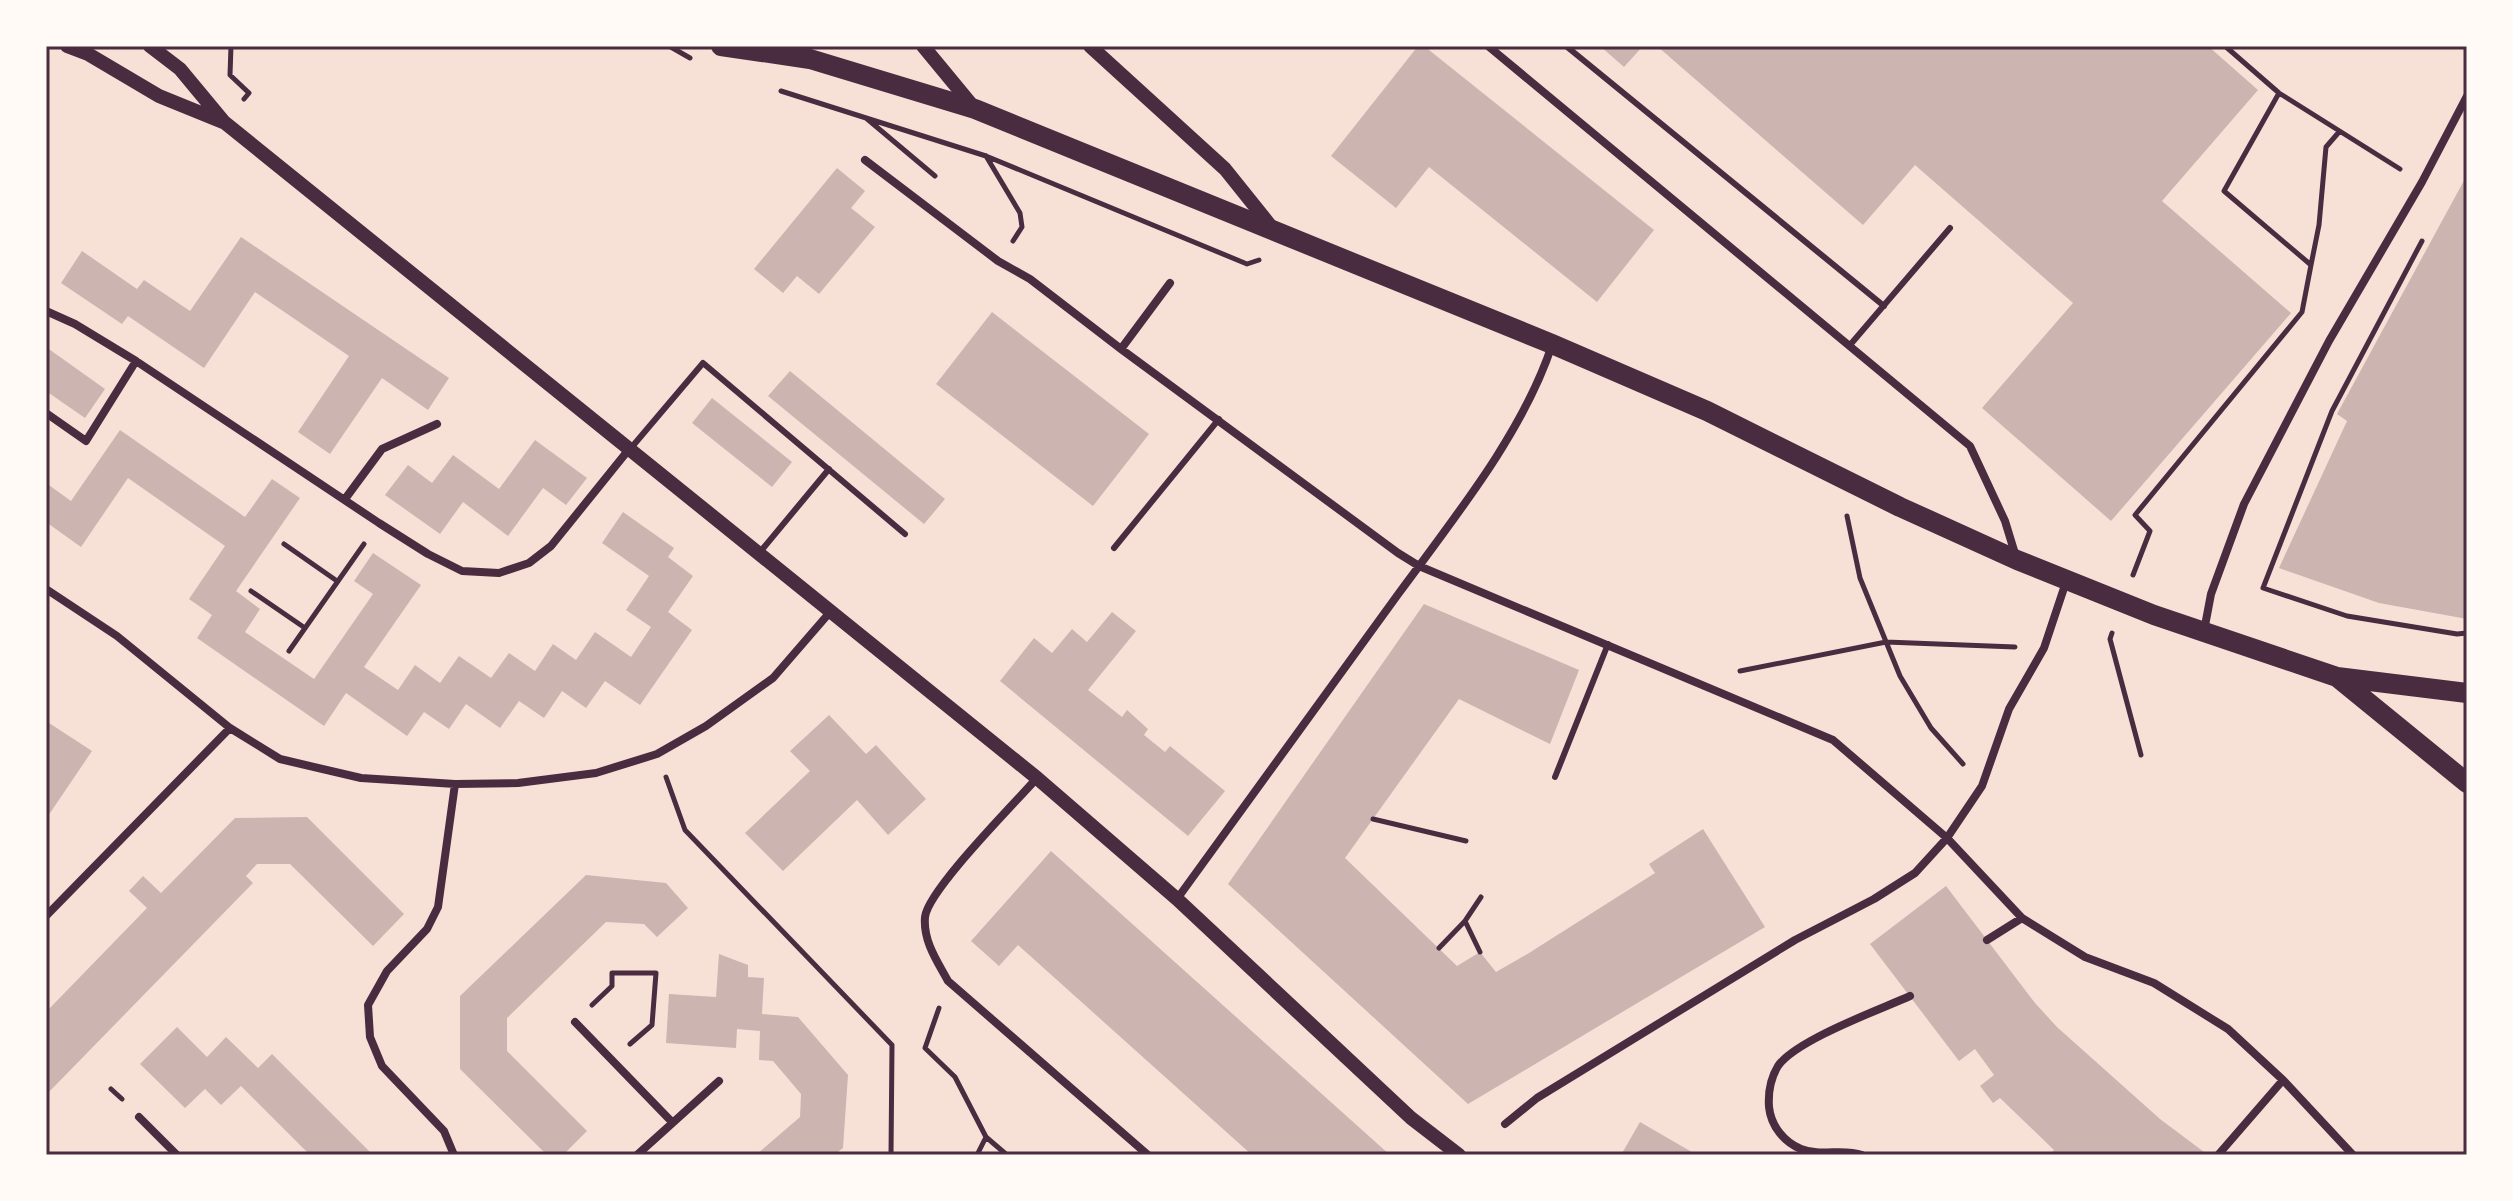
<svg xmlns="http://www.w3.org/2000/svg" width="2513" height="1201" font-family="Commissioner,sans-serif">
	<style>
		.building { fill: #ccb4b1 }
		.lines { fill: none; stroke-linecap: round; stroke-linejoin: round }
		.path { stroke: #4a2c40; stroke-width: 5 }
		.service { stroke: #4a2c40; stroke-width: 6 }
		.minor { stroke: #4a2c40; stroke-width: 8 }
		.tertiary { stroke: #4a2c40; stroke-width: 14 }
		.primary { stroke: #4a2c40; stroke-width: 20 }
		.neatline { fill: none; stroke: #4a2c40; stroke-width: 3 }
	</style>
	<rect width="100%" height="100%" fill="#f7e1d7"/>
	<path class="building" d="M1418 46H1424L1654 230 1597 302 1429 167 1396 208 1331 156Z
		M1600 46H1643L1624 67Z
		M1657 46H2208L2258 90 2162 201 2291 313 2111 521 1982 408 2073 303 1915 165 1863 225Z
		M837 168 865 191 851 208 875 227 819 294 797 276 783 293 754 269Z
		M2467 175V619L2379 603 2279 568 2347 421 2337 414Z
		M241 237 449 378 428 410 382 378 330 454 298 432 349 356 255 292 204 368 128 316 122 324 61 283 82 251 137 289 144 280 190 311Z
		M992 312 1149 434 1093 506 936 384Z
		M46 347 105 389 85 418 46 391Z
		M790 371 945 499 924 524 768 396Z
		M712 398 792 462 772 487 692 423Z
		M120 430 245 517 272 479 300 498 236 591 260 609 245 632 314 679 373 594 354 581 373 553 421 585 364 667 398 690 415 665 440 683 459 656 491 678 509 653 535 671 553 644 576 660 595 632 631 657 651 627 626 610 649 576 602 543 623 512 674 548 668 557 693 576 668 612 692 630 640 705 605 681 586 708 562 691 544 718 519 701 500 728 466 704 449 729 424 712 407 736 346 693 324 726 197 638 212 615 189 599 225 546 128 478 81 547 46 522V483L71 501Z
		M535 440 587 478 566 505 543 488 508 536 463 502 440 534 385 495 408 465 432 483 453 455 499 489Z
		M1424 604 1579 670 1550 744 1459 699 1345 858 1457 966 1480 952 1496 972 1529 953 1655 873 1649 864 1703 829 1765 927 1468 1104 1228 884Z
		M1112 612 1136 631 1088 690 1122 717 1127 710 1148 729 1144 735 1165 752 1170 746 1225 791 1188 836 1000 681 1034 638 1052 653 1072 629 1087 642Z
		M829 715 866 754 876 745 926 799 888 835 857 800 783 871 745 833 810 771 790 751Z
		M46 721 92 751 46 819Z
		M307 817 404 914 373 946 290 864H257L246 876 253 883 46 1095V1012L147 908 129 891 143 876 161 893 235 818Z
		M1051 851 1390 1155H1252L1018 945 999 966 971 941Z
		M586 875 666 883 688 908 657 937 644 924 606 922 507 1018V1051L587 1131 563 1155H547L460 1069V996Z
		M1946 886 2035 1003 2057 1027 2160 1119 2208 1155H2050L2054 1150 2000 1098 1993 1103 1980 1086 1994 1075 1975 1049 1959 1061 1870 944Z
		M719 954 748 965V977L764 978 762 1014 798 1017 848 1075 843 1148 834 1155H756L800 1117 801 1094 773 1061 759 1060 760 1031 737 1029 736 1048 666 1043 669 994 716 997Z
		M177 1027 207 1057 226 1037 258 1068 272 1054 373 1155H310L241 1086 221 1105 205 1089 185 1108 140 1064Z
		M1640 1122 1697 1155H1621Z"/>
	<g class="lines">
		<path class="path" d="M231 46 230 75 249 93 244 99
			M669 46 690 58
			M2225 46 2279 93 2400 169
			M781 91 986 156 1247 264 1259 260
			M866 118 935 176
			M986 156 1020 213 1022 227 1013 241
			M2422 241 2332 411 2263 588 2347 616 2457 634 2467 633
			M2311 265 2319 225 2326 147 2339 132
			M1847 516 1860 578 1900 676 1931 728 1963 764
			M284 544 337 581
			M2133 575 2150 531 2135 515 2302 312 2311 265 2224 191 2279 93
			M251 591 305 628
			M2112 633 2110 639 2141 755
			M289 651 364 544
			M1740 671 1886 642 2015 647
			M666 777 685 830 892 1045 891 1155
			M1373 819 1466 841
			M1465 921 1480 952
			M1439 948 1465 921 1481 897
			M592 1005 612 986V973H656L652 1025 630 1044
			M939 1008 925 1048 955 1077 986 1137 1007 1155
			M111 1089 122 1099
			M977 1155 986 1137"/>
		<path class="service" d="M1566 46 1884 306
			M1850 345 1950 228
			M631 448 703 363 905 534
			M1114 548 1219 419
			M760 552 829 469
			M1555 777 1608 644"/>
		<path class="minor" d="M1488 46 1970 446 2005 521 2016 557
			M865 160 998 261 1030 279 1121 349 1398 553 1419 566 1833 740 1947 838 2022 918 2085 957 2154 983 2228 1029 2283 1080 2353 1155
			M46 311 75 324 136 361 379 523 428 554 462 571 499 573 529 563 551 546 630 448
			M1121 349 1170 283
			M46 413 86 441 136 361
			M345 499 382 449 437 424
			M46 589 117 636 230 728 280 759 361 778 455 784 518 783 596 773 657 754 706 726 773 678 831 611
			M2204 631 2211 594 2244 504 2329 341 2422 182 2467 96
			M1037 778C1015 803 928 890 925 917 923 941 937 961 948 981L1148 1155
			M1177 899C1251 797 1325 695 1399 593 1454 518 1523 433 1552 345
			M46 916 230 728
			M1987 940 2022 918
			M575 1022 672 1122
			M139 1117 177 1155
			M1505 1124 1537 1098 1795 940 1874 899 1915 873 1947 838 1982 786 2009 709 2044 648 2066 582
			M454 1155 444 1131 382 1066 370 1037 368 1005 387 971 427 929 438 907 455 784
			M637 1155 719 1081
			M1862 1155C1842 1148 1821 1157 1801 1149 1784 1142 1771 1126 1769 1107 1768 1092 1770 1079 1778 1066 1796 1040 1879 1010 1910 996
			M2218 1155 2283 1080"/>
		<path class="tertiary" d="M67 46 88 54 159 96 223 122
			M150 46 180 69 224 122 1037 778 1177 899 1411 1118 1459 1155
			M923 46 975 109
			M1090 46 1225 169 1273 229"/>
		<path class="primary" d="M721 46 810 59 975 109 1552 344 1707 411 1900 507 2017 560 2154 615 2337 677 2467 693
			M2337 677 2467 783"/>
	</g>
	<rect width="2513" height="1201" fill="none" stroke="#fffaf5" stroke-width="96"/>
	<rect x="48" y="48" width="2417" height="1105" class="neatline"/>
</svg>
